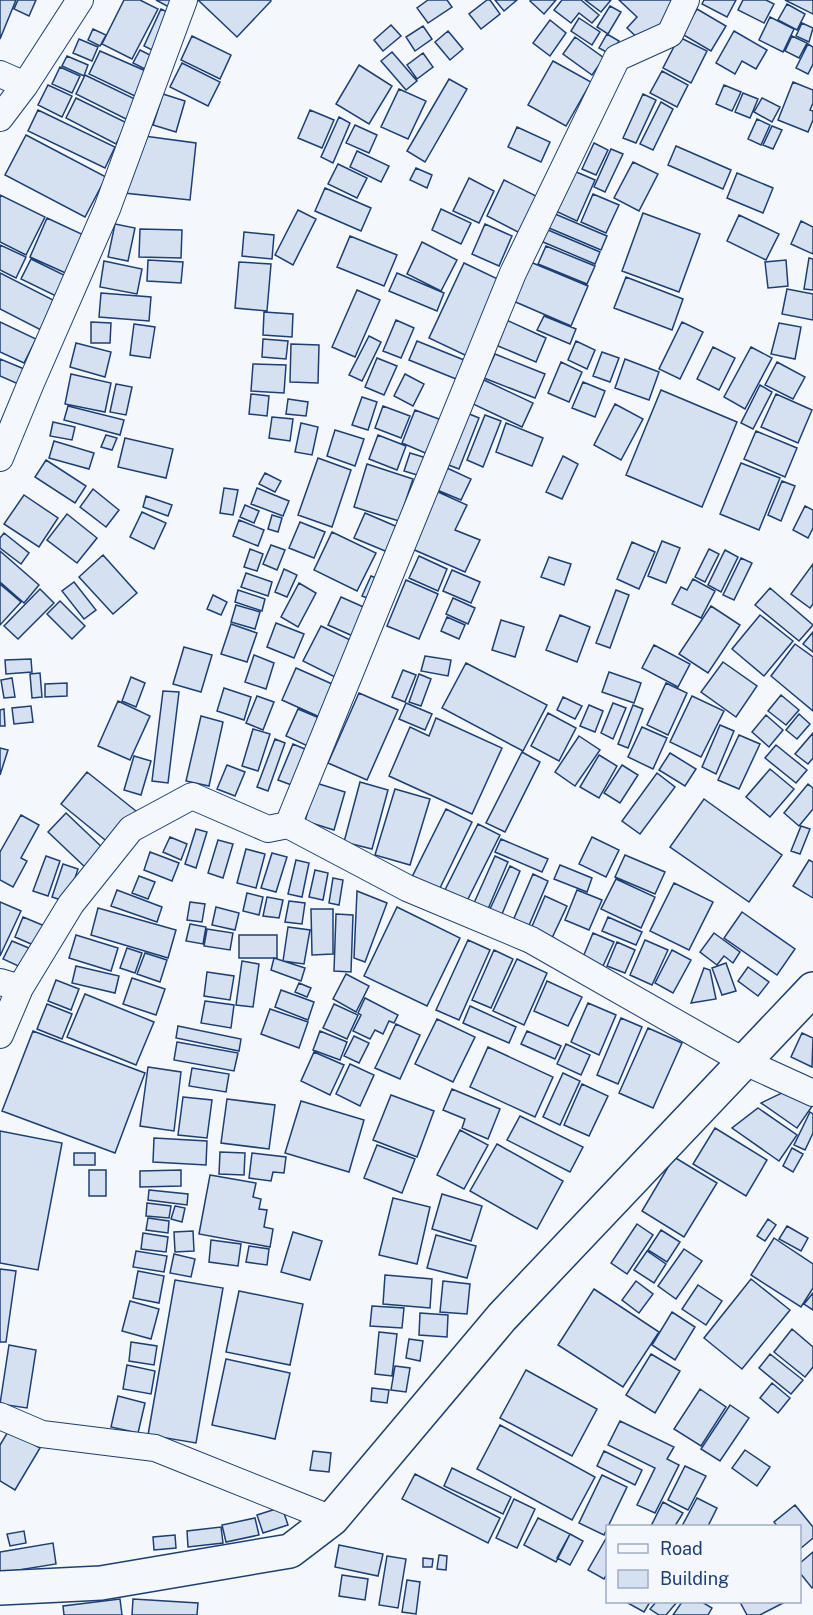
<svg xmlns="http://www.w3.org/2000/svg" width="813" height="1615" font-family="'Public Sans',sans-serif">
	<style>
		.building { fill: #d5e0f0; stroke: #1d3f73; stroke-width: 1.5 }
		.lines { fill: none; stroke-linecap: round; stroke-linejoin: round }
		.minor-casing { stroke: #1d3f73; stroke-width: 28 }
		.secondary-casing { stroke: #1d3f73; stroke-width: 36 }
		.minor { stroke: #f4f7fb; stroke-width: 26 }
		.secondary { stroke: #f4f7fb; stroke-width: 33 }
	</style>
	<rect width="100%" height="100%" fill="#f4f7fb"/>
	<path class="building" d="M0 0H16L0 39Z
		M18 0H36L29 16 14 9Z
		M124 0H140L158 9 132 59 102 44Z
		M156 0H188L182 14Z
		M198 0H270L271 1 237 37Z
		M428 0H447L452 7 428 23 417 8Z
		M487 0H490L500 14 481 29 469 14Z
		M495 0H517L504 11Z
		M531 0H556L544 14 530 1Z
		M562 0H581L599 15 592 23 579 13 571 23 554 10Z
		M585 0H611L601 12Z
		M619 0H682L643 43 627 28 637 17Z
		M704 0H736L727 17 702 4Z
		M743 0H766L774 4 764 23 738 10Z
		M785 0H813V14Z
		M787 4 805 14 797 30 778 20Z
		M610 6 621 12 608 34 597 27Z
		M161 9 178 17 160 54 144 46Z
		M697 9 726 26 711 51 682 34Z
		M770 17 794 29 783 52 759 40Z
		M579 18 600 32 592 45 571 31Z
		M550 20 566 33 550 56 533 43Z
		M802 23 813 28 809 42 796 36Z
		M391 25 401 36 383 51 374 40Z
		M423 26 432 39 415 51 406 37Z
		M93 29 106 35 100 46 88 40Z
		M448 31 463 49 450 60 435 42Z
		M734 31 767 50 756 69 742 61 735 74 716 63Z
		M607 34 619 41 610 54 599 48Z
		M192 36 231 55 220 79 181 60Z
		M792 36 807 43 799 58 785 51Z
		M575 37 604 58 592 75 563 54Z
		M679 37 707 51 691 83 663 68Z
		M79 39 98 47 92 61 73 53Z
		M808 44 813 47V64L808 74 796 68Z
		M140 50 158 59 151 72 133 63Z
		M100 51 148 72 137 97 89 74Z
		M392 52 417 81 406 90 381 61Z
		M423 53 433 67 417 79 407 65Z
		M67 56 88 65 84 76 62 66Z
		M553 61 591 82 566 126 528 105Z
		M182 63 220 82 208 106 170 87Z
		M359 65 392 86 369 124 336 104Z
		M60 67 80 76 72 93 52 84Z
		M662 71 688 85 677 107 650 93Z
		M85 75 137 100 128 120 76 94Z
		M449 79 467 89 425 162 407 151Z
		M793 82 813 90V103L810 110 813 111V120L808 132 778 120Z
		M48 85 72 96 62 117 38 105Z
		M724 85 741 92 732 111 716 104Z
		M399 89 426 101 408 139 381 127Z
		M743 93 758 99 750 118 735 112Z
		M163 94 185 101 176 132 153 125Z
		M643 94 656 100 636 143 623 138Z
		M76 98 127 123 116 144 66 118Z
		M762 98 780 107 772 122 754 112Z
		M661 102 673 109 653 150 640 144Z
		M38 110 115 147 105 168 28 131Z
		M310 110 334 120 322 148 298 138Z
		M339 117 350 123 333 163 321 157Z
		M757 119 770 125 761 145 748 139Z
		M355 125 377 135 369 153 346 143Z
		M772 126 782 130 773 149 763 145Z
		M517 127 550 142 541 162 508 147Z
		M26 135 106 177 85 217 5 175Z
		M144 136 196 143 190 200 124 193Z
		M594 143 608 150 596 175 582 169Z
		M676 146 731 170 723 189 668 165Z
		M611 149 623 154 605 192 594 187Z
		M357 151 389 166 381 182 350 167Z
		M633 162 658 174 639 211 614 198Z
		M338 164 367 178 357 198 328 184Z
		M416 168 432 175 427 188 410 180Z
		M567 168 595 180 577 221 549 208Z
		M737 173 773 188 763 213 727 198Z
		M469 178 494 191 479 223 453 211Z
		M504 180 538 197 520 233 487 216Z
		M325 188 371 208 361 231 315 211Z
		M593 194 619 205 606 233 581 222Z
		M0 195 45 217 26 255 0 242Z
		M441 209 471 223 461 244 432 230Z
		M298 210 316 219 293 265 275 255Z
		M548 211 607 236 601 250 542 225Z
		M643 213 700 234 679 292 622 271Z
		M739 215 779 234 766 260 727 241Z
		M47 218 88 237 70 275 30 257Z
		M801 221 813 227V254L791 244Z
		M115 224 135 228 128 261 108 257Z
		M485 224 512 236 499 266 472 254Z
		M541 227 600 252 595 264 536 239Z
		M140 229 182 230 181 258 139 257Z
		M244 232 274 235 272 259 242 256Z
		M350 236 397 255 384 286 337 267Z
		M422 242 457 260 441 291 407 274Z
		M0 245 26 257 16 278 0 270Z
		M546 246 595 266 587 284 538 264Z
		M809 258 813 259V290L804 289Z
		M31 259 66 276 56 296 21 279Z
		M148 260 183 262 181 283 147 281Z
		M786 260 788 286 768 288 765 262Z
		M104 261 142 269 137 294 100 287Z
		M528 261 588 286 571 326 511 300Z
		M239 262 271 264 267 311 235 308Z
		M464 263 502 281 467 356 429 338Z
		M0 273 55 301 41 330 0 309Z
		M397 273 444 293 437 311 389 291Z
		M626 277 683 299 672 330 614 308Z
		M787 289 813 294V320L782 314Z
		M357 290 380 300 355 357 332 347Z
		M101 293 151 297 149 321 99 317Z
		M264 312 293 314 292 337 263 335Z
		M544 316 576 329 570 344 537 330Z
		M502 318 546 338 536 362 491 343Z
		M396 320 414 328 401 358 383 351Z
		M0 322 36 339 24 363 0 352Z
		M91 322 111 323 110 343H91Z
		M682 322 703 332 680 379 659 369Z
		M779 323 801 327 795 359 771 354Z
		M134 324 155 327 150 358 130 355Z
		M369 336 381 342 362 381 349 375Z
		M263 339 288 341 286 359 262 357Z
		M417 341 464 360 456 379 409 360Z
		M576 341 595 350 587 369 568 360Z
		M76 343 111 352 105 377 70 367Z
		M291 344 319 345 318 383 290 382Z
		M713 347 735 358 719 390 697 379Z
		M751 347 772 358 745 409 724 397Z
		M602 352 619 358 610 382 593 376Z
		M495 354 545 374 535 398 484 378Z
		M377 358 397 366 384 395 365 387Z
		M0 359 29 371 23 386 0 376Z
		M625 359 659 372 649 400 615 388Z
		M561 362 582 372 569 402 548 393Z
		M777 362 805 377 793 399 765 385Z
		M253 364 286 365 284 393 251 391Z
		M71 374 111 383 105 412 65 404Z
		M405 374 424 384 413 406 394 396Z
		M484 380 533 403 522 427 473 404Z
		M583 382 605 391 595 417 572 408Z
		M116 384 132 387 126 415 110 412Z
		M760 385 772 392 753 429 741 423Z
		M661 390 737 422 702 507 626 475Z
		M251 394 269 396 267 416 249 414Z
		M776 394 812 410 798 443 761 427Z
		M362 397 377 402 368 430 352 425Z
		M288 399 308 402 306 416 286 414Z
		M615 404 643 419 621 460 594 445Z
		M68 406 124 420 120 435 64 420Z
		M383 406 410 416 401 438 375 428Z
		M415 410 444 421 430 455 402 443Z
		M467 413 479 418 459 469 446 464Z
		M485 415 501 421 483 467 467 460Z
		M272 417 293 419 290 441 269 438Z
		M53 422 75 427 72 440 50 436Z
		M301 423 318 427 312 455 295 452Z
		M506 423 543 438 532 466 496 452Z
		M335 430 364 439 355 466 327 456Z
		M756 431 797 448 785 477 744 459Z
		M106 435 117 438 112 450 101 447Z
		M378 435 406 446 397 470 369 459Z
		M125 438 173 449 166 478 118 467Z
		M54 441 94 453 89 469 49 458Z
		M410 453 430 459 424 477 404 471Z
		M563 456 578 464 562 499 546 492Z
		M318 458 351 470 332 527 298 515Z
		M46 460 86 486 75 503 35 477Z
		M741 463 780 478 759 530 720 514Z
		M367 464 413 479 399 521 354 507Z
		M447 468 471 479 461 500 437 490Z
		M265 473 281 481 275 492 259 484Z
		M782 481 795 486 781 521 768 515Z
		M224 488 238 490 233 515 220 513Z
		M257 488 289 501 283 516 251 504Z
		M93 489 119 510 106 527 80 507Z
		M436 491 467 505 455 530 480 540 465 572 410 548Z
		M24 495 58 518 39 547 4 524Z
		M146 496 172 505 168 516 143 507Z
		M245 505 259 511 254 523 240 517Z
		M805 506 813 510V528L808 538 793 530Z
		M142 512 166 523 154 549 130 537Z
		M365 513 407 531 397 556 354 538Z
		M67 514 97 538 77 563 47 540Z
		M272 515 282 518 278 532 268 529Z
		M239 520 264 530 258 546 233 536Z
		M300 522 325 532 314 558 289 548Z
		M332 532 376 553 357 591 314 570Z
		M4 533 29 553 21 564 0 548V538Z
		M662 541 680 548 666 583 648 576Z
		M632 542 655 552 639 589 617 579Z
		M271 545 285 550 277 570 263 564Z
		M250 549 263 554 257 571 244 567Z
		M709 549 719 554 705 582 695 577Z
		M725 550 738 557 721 592 708 585Z
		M0 551 39 585 24 603 0 582Z
		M103 555 137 593 113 614 79 577Z
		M419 556 447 569 438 591 409 578Z
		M549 557 571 564 564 585 541 577Z
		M741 558 752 563 734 600 723 595Z
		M813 564V604L810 608 791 594Z
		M284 569 297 575 287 597 275 592Z
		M452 570 480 582 471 603 443 591Z
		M246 573 272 582 268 596 241 587Z
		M371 576 384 581 375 601 362 596Z
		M693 579 715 591 701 618 672 604 681 587 687 590Z
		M406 580 438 594 419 639 387 626Z
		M74 582 96 610 84 619 62 591Z
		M299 583 316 593 298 627 281 617Z
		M0 584 21 602 0 625Z
		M770 588 813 625 799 641 755 605Z
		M40 589 54 603 18 639 4 626Z
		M238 590 265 599 262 611 235 602Z
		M616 590 629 595 610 648 596 643Z
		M213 595 227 602 221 615 207 609Z
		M341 597 377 613 364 641 328 625Z
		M453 598 475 608 468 624 446 614Z
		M60 601 85 626 72 639 47 614Z
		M236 605 260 612 255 629 231 622Z
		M711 606 740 625 708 673 679 654Z
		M560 615 590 627 577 662 546 650Z
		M760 615 793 641 764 676 732 649Z
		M447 617 465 625 459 639 441 631Z
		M501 620 524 627 515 657 492 650Z
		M276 623 304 634 294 658 267 647Z
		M231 624 257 633 247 662 221 654Z
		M321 626 365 647 347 683 303 661Z
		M813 632V652L803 644Z
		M795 644 813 657V711L771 676Z
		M654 645 690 664 678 687 642 668Z
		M184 647 212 655 201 692 173 684Z
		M254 655 274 663 266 689 245 682Z
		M425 656 451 660 448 676 421 671Z
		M31 659 32 672 6 674 5 660Z
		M723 662 757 686 736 717 701 692Z
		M466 663 547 705 523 751 442 708Z
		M296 668 339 687 324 719 282 700Z
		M403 670 416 675 405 702 392 697Z
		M609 672 641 683 634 703 602 692Z
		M40 673 42 697 32 698 30 674Z
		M419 674 431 679 421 706 409 702Z
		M131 677 145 683 136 707 122 701Z
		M12 678 15 697 4 698 1 680Z
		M67 683V696L45 697V684Z
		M666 683 687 693 668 735 647 725Z
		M224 688 251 697 244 720 217 711Z
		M163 691 179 692 168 783 152 781Z
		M359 693 398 710 367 780 328 763Z
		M781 695 799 710 786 725 768 711Z
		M257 696 274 702 263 730 246 723Z
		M692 696 724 711 701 757 670 742Z
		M563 697 582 706 575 719 557 710Z
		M118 701 150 716 130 760 98 746Z
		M406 703 432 714 425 730 399 719Z
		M613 703 626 708 613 739 601 733Z
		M589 705 603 711 595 732 580 726Z
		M633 705 643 709 628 748 618 744Z
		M31 706 33 722 14 724 12 708Z
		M4 709 5 726H0V710Z
		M298 709 324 720 312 748 286 736Z
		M548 713 576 728 559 761 531 746Z
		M799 714 810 724 797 739 786 730Z
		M766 715 783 730 769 747 752 732Z
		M201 716 223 722 209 786 186 781Z
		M436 718 502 748 472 814 389 776 410 727 429 736Z
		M720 725 734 731 716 774 702 767Z
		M642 727 667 738 653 769 628 757Z
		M253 729 270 734 258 771 242 766Z
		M813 733V758L808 764 795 754Z
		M739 735 760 744 739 789 718 780Z
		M579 736 600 750 575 786 555 772Z
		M275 739 285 743 268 791 257 787Z
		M293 744 312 752 297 787 278 780Z
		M776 745 807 770 796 783 765 758Z
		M0 748 8 750 0 775Z
		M522 752 540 762 505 832 486 823Z
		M670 753 696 769 685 786 659 770Z
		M599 755 617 766 599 798 580 787Z
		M134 756 151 761 141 795 124 790Z
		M227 765 245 772 235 796 217 789Z
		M622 765 638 775 620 803 604 793Z
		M770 769 794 789 770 817 746 797Z
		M87 772 136 811 110 844 61 804Z
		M657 773 675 787 640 834 622 821Z
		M360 782 388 790 372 849 344 842Z
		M316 783 345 792 334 830 305 821Z
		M808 784 813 788V809L799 826 784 813Z
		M395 789 430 799 410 865 375 855Z
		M704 799 782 855 749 902 670 847Z
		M446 809 472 822 439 890 412 877Z
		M66 813 105 850 87 869 48 832Z
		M21 815 39 825 21 858 27 861 13 887 0 880V852Z
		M478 824 500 835 467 901 445 890Z
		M801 826 810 829 800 854 791 851Z
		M196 829 207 832 196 868 185 864Z
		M170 837 187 844 181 860 163 852Z
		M592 837 619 850 606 877 579 864Z
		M501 839 548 859 542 872 495 852Z
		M218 840 233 844 223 878 208 873Z
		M246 849 265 854 256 888 237 883Z
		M150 852 179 863 172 881 144 870Z
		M272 853 287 857 276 892 261 888Z
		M625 855 665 872 655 894 615 877Z
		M46 856 60 861 48 896 33 891Z
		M495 856 508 862 488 909 474 903Z
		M296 860 309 863 302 897 288 894Z
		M809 860 813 862V898L793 886Z
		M63 864 78 869 67 902 52 897Z
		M560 865 592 878 587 892 554 879Z
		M510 866 520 871 502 914 490 909Z
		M315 870 328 873 323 900 309 897Z
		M533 874 548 881 527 930 512 923Z
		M139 876 155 882 148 899 132 893Z
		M333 878 343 880 339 905 329 903Z
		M616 879 655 897 641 928 601 909Z
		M674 883 713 902 689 950 650 931Z
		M117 890 162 907 157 922 111 906Z
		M577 890 602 900 589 930 565 920Z
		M357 891 387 903 365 962 354 958Z
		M247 893 263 897 259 915 243 911Z
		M545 896 567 906 551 940 530 931Z
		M267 897 283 900 279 918 263 916Z
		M289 901 305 903 302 924 285 922Z
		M0 902 21 911 0 956Z
		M190 902 205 904 202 922 187 920Z
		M216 907 239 913 235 930 212 925Z
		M397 907 460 938 427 1006 364 976Z
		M98 908 176 930 168 958 91 935Z
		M311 909H333V954L312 955Z
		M742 912 795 949 777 975 724 938Z
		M336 914 353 915 351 972 334 971Z
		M23 917 47 927 38 947 15 937Z
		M608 917 642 932 636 945 602 931Z
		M190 924 206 927 203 944 186 941Z
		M288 927 310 930 304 964 283 961Z
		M207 929 233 933 230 950 204 946Z
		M593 933 614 942 603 966 583 957Z
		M714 933 740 952 733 963 724 956 717 965 700 952Z
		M76 935 118 948 111 971 69 958Z
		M239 935H277V958H239Z
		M468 940 490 950 459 1020 436 1010Z
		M645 940 668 950 652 985 630 975Z
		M12 941 36 951 27 970 3 959Z
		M617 942 635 950 625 973 607 966Z
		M127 948 142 953 135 973 120 968Z
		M494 950 513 959 491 1008 472 1000Z
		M672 950 691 960 673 993 655 983Z
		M145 953 167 960 160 982 137 974Z
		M274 958 305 968 301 981 271 970Z
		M517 959 547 973 524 1025 493 1011Z
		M242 961 259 964 253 1007 236 1005Z
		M726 963 736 991 722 995 712 968Z
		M76 966 119 976 115 993 72 983Z
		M748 967 769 982 758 996 738 981Z
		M704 968 710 970 716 999 691 1003Z
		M207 972 234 976 230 1000 204 996Z
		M346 974 369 986 356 1012 333 999Z
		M132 978 165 989 156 1015 123 1004Z
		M56 980 79 989 71 1010 48 1001Z
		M547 981 582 997 568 1026 534 1011Z
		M299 983 311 988 307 997 295 992Z
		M281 990 314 1002 308 1020 275 1007Z
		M85 994 154 1022 136 1065 67 1037Z
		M365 998 398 1015 394 1023 389 1021 383 1034 375 1030 370 1039 353 1031 361 1015 358 1013Z
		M205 1001 234 1005 231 1028 201 1023Z
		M588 1003 616 1015 599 1055 571 1042Z
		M47 1004 72 1014 62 1039 37 1029Z
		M334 1004 358 1015 347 1039 323 1028Z
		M470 1006 516 1027 509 1043 463 1023Z
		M270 1009 308 1022 299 1048 261 1034Z
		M621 1018 642 1027 618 1084 597 1075Z
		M437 1019 475 1037 453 1082 415 1064Z
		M396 1024 420 1035 400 1079 375 1068Z
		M178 1026 241 1039 239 1051 176 1038Z
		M648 1028 682 1043 653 1108 619 1093Z
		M33 1031 145 1073 115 1153 2 1111Z
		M320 1031 347 1042 340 1060 313 1050Z
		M527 1031 561 1046 555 1059 521 1044Z
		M802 1033 813 1038 812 1067 791 1057Z
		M354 1036 369 1043 359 1063 344 1056Z
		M177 1042 238 1053 234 1071 174 1060Z
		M566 1044 590 1055 581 1075 557 1064Z
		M488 1047 553 1077 535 1117 470 1087Z
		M314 1052 344 1065 330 1095 301 1081Z
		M350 1064 374 1075 360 1106 336 1094Z
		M148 1067 181 1072 174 1131 140 1126Z
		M192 1068 229 1074 226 1092 189 1086Z
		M563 1073 580 1081 560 1125 543 1117Z
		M582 1084 608 1096 589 1136 564 1125Z
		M452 1089 500 1109 488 1139 462 1128 465 1119 443 1110Z
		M790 1089 813 1105 797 1128 761 1103Z
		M391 1095 434 1111 417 1157 373 1140Z
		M183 1097 212 1100 207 1138 178 1135Z
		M227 1099 275 1105 269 1149 221 1143Z
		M301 1101 364 1120 349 1172 285 1153Z
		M758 1108 797 1135 779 1161 732 1128Z
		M810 1112 813 1114V1133L805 1150 794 1145Z
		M520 1116 583 1147 570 1172 507 1140Z
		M715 1128 767 1160 746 1196 693 1164Z
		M460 1130 488 1145 464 1189 437 1175Z
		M0 1131 62 1143 38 1270 0 1263Z
		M154 1138 207 1141 206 1165 153 1162Z
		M497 1144 563 1181 537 1229 470 1191Z
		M377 1145 415 1159 402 1193 364 1178Z
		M792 1148 803 1154 793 1172 783 1166Z
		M220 1152 245 1153 244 1175 219 1174Z
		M74 1153H95V1165H74Z
		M252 1153 286 1157 284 1173 273 1172 271 1181 249 1178Z
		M674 1157 717 1183 684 1237 642 1211Z
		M89 1170H106V1196H89Z
		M181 1170V1186L140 1187V1171Z
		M210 1175 256 1183 253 1197 261 1199 259 1209 267 1210 264 1227 273 1229 270 1247 199 1234Z
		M149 1190 188 1194 187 1205 148 1200Z
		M442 1194 482 1206 471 1241 432 1229Z
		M393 1198 430 1207 417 1264 379 1255Z
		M147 1203 171 1206 169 1218 146 1216Z
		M175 1206 185 1208 182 1222 171 1219Z
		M148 1218 169 1221 168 1233 146 1230Z
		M768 1219 776 1225 765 1241 757 1236Z
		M637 1224 653 1235 627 1274 611 1263Z
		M787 1226 808 1238 801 1251 779 1239Z
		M661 1230 680 1242 667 1262 648 1250Z
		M193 1231 194 1251 175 1252 174 1232Z
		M293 1232 322 1241 310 1280 281 1272Z
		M143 1233 168 1237 166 1252 141 1249Z
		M436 1235 476 1246 467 1278 427 1268Z
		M774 1238 813 1264V1288L801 1307 751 1275Z
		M211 1240 241 1244 238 1266 209 1262Z
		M249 1246 269 1249 267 1265 246 1262Z
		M684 1249 702 1261 676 1299 658 1286Z
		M136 1251 167 1256 164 1272 133 1267Z
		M647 1251 666 1264 654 1283 634 1270Z
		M174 1254 195 1259 191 1277 170 1273Z
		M0 1269 16 1271 6 1342H0Z
		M138 1271 164 1276 159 1303 133 1298Z
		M385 1275 432 1279 430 1308 383 1304Z
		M751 1279 790 1310 742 1369 704 1338Z
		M175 1280 223 1288 196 1443 148 1435Z
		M443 1281 470 1284 467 1314 440 1312Z
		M636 1281 653 1294 639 1313 622 1300Z
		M698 1285 722 1301 706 1325 682 1309Z
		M594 1289 659 1332 623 1387 558 1345Z
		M239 1291 303 1304 290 1365 226 1352Z
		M813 1293V1310L804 1304Z
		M130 1301 159 1309 151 1339 122 1331Z
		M372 1306 404 1308 402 1328 370 1326Z
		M672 1312 695 1327 675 1360 652 1345Z
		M420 1313 448 1315 447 1337 419 1335Z
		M792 1329 813 1347V1367L805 1377 774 1352Z
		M379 1332 397 1334 392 1376 375 1374Z
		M409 1339 423 1341 420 1361 406 1358Z
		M131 1342 157 1346 154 1365 129 1361Z
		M9 1345 36 1350 27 1408 0 1404Z
		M651 1354 680 1371 655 1413 626 1395Z
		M770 1354 803 1380 791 1394 759 1368Z
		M226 1359 290 1373 275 1439 212 1425Z
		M127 1365 155 1371 151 1394 123 1389Z
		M395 1366 410 1368 406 1392 391 1390Z
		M526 1370 597 1409 572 1456 500 1418Z
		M772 1383 790 1398 778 1413 760 1398Z
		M372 1388 389 1390 387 1403 371 1401Z
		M700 1389 726 1407 701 1446 674 1429Z
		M118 1396 145 1403 138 1433 111 1427Z
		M730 1405 749 1418 720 1461 701 1449Z
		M620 1421 674 1447 667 1459 679 1465 655 1513 637 1505 655 1468 608 1445Z
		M500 1425 595 1477 572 1520 477 1469Z
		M9 1430 40 1448 15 1490 0 1481V1445Z
		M745 1450 770 1467 757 1486 732 1468Z
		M313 1451 331 1453 329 1472 310 1470Z
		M604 1451 642 1470 635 1485 597 1466Z
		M685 1466 706 1476 688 1510 668 1500Z
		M452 1468 511 1497 503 1514 444 1486Z
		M415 1474 500 1518 488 1543 402 1499Z
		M602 1475 627 1487 604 1535 579 1523Z
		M697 1498 717 1508 708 1526H682Z
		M514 1499 535 1509 517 1548 496 1538Z
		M663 1502 683 1513 675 1526H651Z
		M795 1505 813 1527V1538L800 1549V1526H777L774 1522Z
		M282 1507 288 1525 263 1533 257 1515Z
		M255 1518 259 1535 226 1542 222 1525Z
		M538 1518 570 1534 556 1562 524 1545Z
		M221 1527 223 1543 188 1547 187 1531Z
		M24 1531 26 1543 10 1546 7 1534Z
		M570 1534 583 1541 570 1565 557 1558Z
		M175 1535 176 1548 154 1550 153 1537Z
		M608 1535V1572L604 1579 588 1570Z
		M53 1543 56 1564 0 1573V1552Z
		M339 1545 383 1554 378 1576 335 1567Z
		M813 1552V1587L812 1588 800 1573V1563Z
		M439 1555 447 1556 446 1570 437 1569Z
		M387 1556 406 1559 398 1608 379 1605Z
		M423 1558 433 1559 432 1567H423Z
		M342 1575 368 1579 365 1600 339 1596Z
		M407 1580 420 1582 416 1614 402 1612Z
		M120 1599 122 1615H64L63 1606Z
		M133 1599 198 1603 197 1615H132Z
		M626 1602H650L644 1612Z
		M656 1602H677L666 1615H659L650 1609Z
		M682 1602H702L712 1608 708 1615H673Z
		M740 1602H785L760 1615H747Z"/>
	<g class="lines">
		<g class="minor-casing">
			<path id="minor" d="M0 74 25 85
				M0 118 25 85 80 0
				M0 458 31 383 107 209 184 0
				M288 825 513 273 617 58 670 34 686 0
				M0 982 20 988 0 1035
				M20 988 71 904 131 829 192 796 268 829 288 825 407 888 531 940 745 1062 813 1093
				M0 1416 42 1434 155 1448 332 1519"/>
		</g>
		<g class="secondary-casing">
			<path id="secondary" d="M0 1588 101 1583 290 1551 332 1519 502 1317 813 989"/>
		</g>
		<use href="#minor" class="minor"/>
		<use href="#secondary" class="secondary"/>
	</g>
	<rect x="606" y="1525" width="195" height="78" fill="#f4f7fb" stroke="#9eadc5" stroke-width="1.5"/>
	<rect x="618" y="1544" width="30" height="9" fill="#f4f7fb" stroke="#9eadc5" stroke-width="1.5"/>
	<text x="660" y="1555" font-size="18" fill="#1d3f73">Road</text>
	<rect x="618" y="1570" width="30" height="18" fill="#d5e0f0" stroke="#9eadc5" stroke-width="1.5"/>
	<text x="660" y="1585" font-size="18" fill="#1d3f73">Building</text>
</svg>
